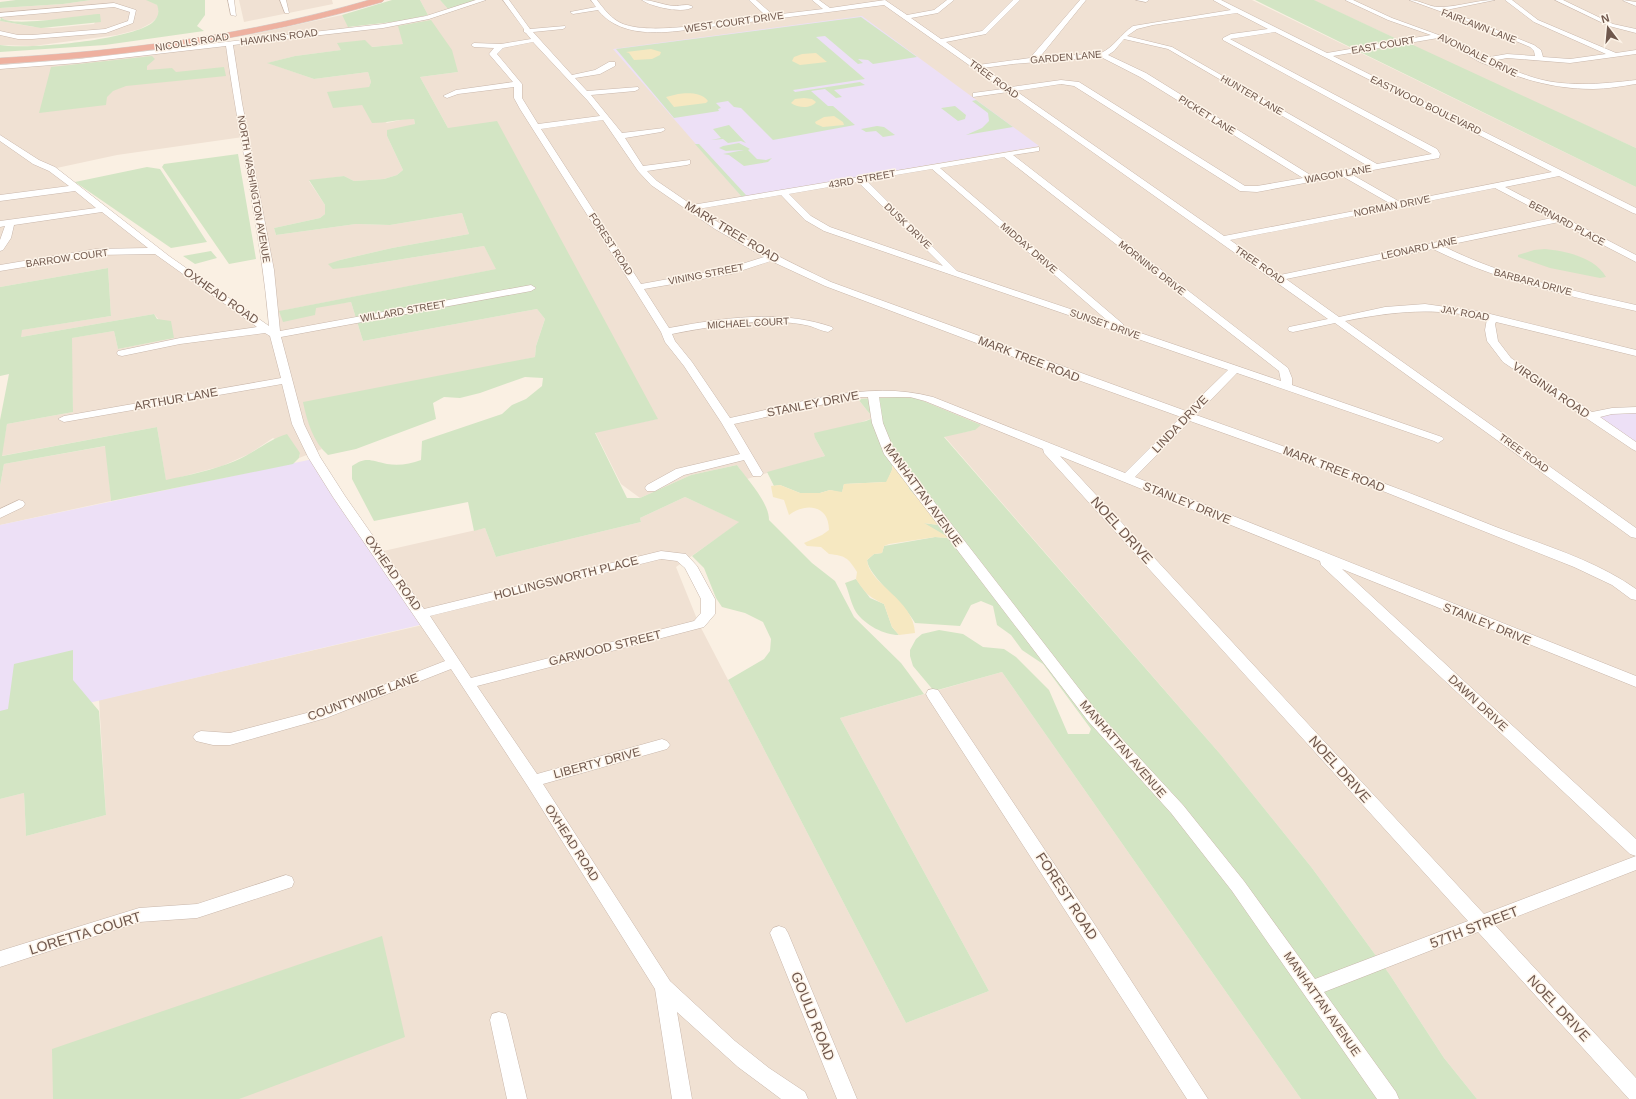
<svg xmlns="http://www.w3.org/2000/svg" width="1636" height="1099" font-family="Helvetica,sans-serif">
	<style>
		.residential { fill: #f0e1d3; fill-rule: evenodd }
		.education { fill: #ede0f6 }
		.green { fill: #d3e5c4 }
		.sand { fill: #f6e8c1 }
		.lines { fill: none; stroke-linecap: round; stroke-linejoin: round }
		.minor-casing { stroke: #c9b7ab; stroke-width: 1 }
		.highway-casing { stroke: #d7d0cd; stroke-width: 1 }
		.minor { fill: #fff; fill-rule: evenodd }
		.highway { fill: #eeb1a0; fill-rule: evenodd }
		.labels { text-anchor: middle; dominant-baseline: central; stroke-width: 3; stroke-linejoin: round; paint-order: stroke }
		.far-street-label { font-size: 10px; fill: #6f574c; stroke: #fdf4e9 }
		.street-label { font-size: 12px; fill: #6f574c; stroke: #fdf4e9 }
		.near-street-label { font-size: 14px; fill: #6f574c; stroke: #fdf4e9 }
	</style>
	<rect width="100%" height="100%" fill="#faf0e3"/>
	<path class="residential" d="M91 0H148L157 5 159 9 158 17 151 23 140 29 117 35 33 46 0 45V21L34 27 53 28 94 24 100 14 58 20H5L0 17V8L63 4Z
		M239 0H332L333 4 244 22Z
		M420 0H440L450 11 483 0H1252L1636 187V1099H1477L1444 1058 1390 975 1312 868 1221 755 944 436 975 430 897 397 858 399 873 418 815 438 825 456 747 479 737 465 691 475 640 498 621 484 595 432 657 419 448 128 420 77 458 72 404 44 371 47 338 44 342 50 295 56 268 63 314 79 368 72 371 82 362 105 387 123 405 119H414L415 124 387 136 403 170 397 175 384 179 354 181 344 176 309 181 325 205V214L320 218 274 228 276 235 356 224 390 225 462 213 469 234 392 248 340 260 329 265 353 267 484 246 497 269 280 311 351 302 363 341 537 309 545 319 536 346 535 357 491 367 317 440 322 449 299 458 300 453 273 438 249 454 222 466 166 481 157 427 1 456 7 424 73 412 71 338 114 331 118 349 174 338 154 314 21 337V330L111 316 108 268 0 287V67L250 40 249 35 342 15 349 28 383 26 429 17ZM243 137 276 336 52 169 117 155Z
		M1313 0H1636V148L1452 65Z
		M106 446 111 501 0 525V486L4 464Z
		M685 497 740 522 676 567 699 624 906 1023 989 991 840 718 1002 672 1301 1099H0V799L24 793 26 836 106 815 99 700 427 624 379 552 485 528 496 557 641 522 640 518Z"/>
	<path class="education" d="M862 16 1039 146 742 197 613 49Z
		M1636 410V447L1590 416Z
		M313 459 428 623 0 724V525Z"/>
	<path class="green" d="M16 0H91L63 4 0 8V2Z
		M146 0H205V15L197 26 204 31 105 45 0 52V45C27 50 130 40 152 23 158 18 160 12 157 5Z
		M392 0H420L428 15 401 21 348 27 342 15Z
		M440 0H476L448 9Z
		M1255 0H1314L1397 39 1352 48Z
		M100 14 101 22 41 28 0 21 1 17C9 29 85 14 100 14Z
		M861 17 917 57 873 64 868 60 858 59 863 63 858 64 825 36 816 37 865 79 793 90 795 92 860 82 865 85 834 90 842 97 836 98 825 89 811 91 828 106H833L855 125 773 140 741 108 734 107 728 101 716 103 721 108 718 109 719 111 674 118 616 49Z
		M431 20 452 50 458 72 420 77 448 128 497 121 658 419 595 433 627 498H640L691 475 737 465C747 479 769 502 769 520L812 563 835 581 854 617 901 663 924 694 840 718 989 991 906 1023 728 680 764 659 770 651 771 639 763 622 745 613 722 607 716 598 704 568 692 556 739 522 685 497 640 518 641 522 496 557 485 528 474 531 468 502 374 521 352 479V466C367 456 371 461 387 464 399 466 410 464 421 460L422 441 502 414 512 405 526 399 542 386 543 378 525 377 480 393 460 398 444 397 433 403 436 419 356 449 328 455C313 442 307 421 303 402L535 357 536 346 545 319 537 309 363 341 351 302 316 308 315 315 283 322 279 311 496 269 484 246 353 267 333 269 328 264 340 260 392 248 469 234 462 213 390 225 356 224 276 235 274 228 320 218 325 214V205L309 180 344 176 354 181 384 179 397 175 403 170 387 136V130L415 124 414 119C399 119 387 123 372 123L362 105 333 108 327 92 369 87 371 82 368 72 314 79 267 63 295 56 341 50 337 43 365 40 372 47 403 44 398 26Z
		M1411 44 1636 148V187L1360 52Z
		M152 56 155 59 147 66V70L172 68 176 72 224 67 226 76 126 86 113 91 107 97 106 105 39 113 51 67Z
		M976 100 1013 127 966 135 982 128 989 121 988 113 972 101Z
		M955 106 966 115 965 119 958 121 941 108Z
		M729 125 746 143 741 141 728 143 723 139 711 140 721 138 713 129Z
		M877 126 884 127 895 135 883 137 876 131 866 132 861 129Z
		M739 143 750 149 748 150 757 159 766 160 772 158 768 162 744 166 729 155 723 154 744 150 726 151 719 148 723 146Z
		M695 144H699L746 195 742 197Z
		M238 154 256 259 229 264 162 167 164 164Z
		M147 167 160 169 207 242 171 248 75 182Z
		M1545 249C1565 251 1595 257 1606 277L1600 278 1550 268 1518 257V255L1534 250Z
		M211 251 217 258 195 264 183 256Z
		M108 268 111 316 22 330 21 337 154 314 157 319 171 321 174 338 118 349 114 331 72 338 73 412 7 424 2 456 157 427 166 480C189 475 213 470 235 461 254 453 268 440 287 434L300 453 299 458 293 464 111 501 105 446 4 464 0 486V420L9 374 0 376V287Z
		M897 397 916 398 981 425 975 430 944 437 1221 755 1312 868 1390 975 1444 1058 1477 1099H1301L1002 672 934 691 913 666 910 656V650L916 639 922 634 939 630 963 634 983 647 1004 649 1016 657 1049 690 1068 734H1089L1091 729 1043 664 1022 650 1011 635 997 625 993 606 981 601 971 605 960 626 915 623C906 605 868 576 867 560L874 554 882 553 884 546 935 537 949 538 923 523 939 525 927 508 909 489 904 471 893 454 892 470 887 482 844 484 842 493 830 490 820 493H800L780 485 774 486 767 472 825 456 815 438 814 433 866 421 873 418 858 399Z
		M856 579 870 598 884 604 892 627 899 635C884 635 865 625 856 612 851 604 849 592 845 583Z
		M73 650V680L99 711 106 815 26 836 24 793 0 799V711L8 709 14 664Z
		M382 936 405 1037 239 1099H53L52 1049Z"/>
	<path class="sand" d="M651 49 661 52 660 55 652 59 634 60 629 53 626 52Z
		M816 53 827 62 800 65 792 61 794 57 802 54Z
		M678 94C687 93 701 92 708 101L706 103 674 107 666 97Z
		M804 98 812 99 816 102C811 109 798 108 791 103L795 99Z
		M834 116 843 122 844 125 823 127 816 124 815 122 824 117Z
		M893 452 904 471 909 489 927 508 939 525 924 523 950 538 935 537 889 544 884 546 882 553 874 554 867 560C869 584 914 600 915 633L899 635 892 627 884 604C869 597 865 593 856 579L857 572C848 557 845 556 829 554L821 547 807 546 804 543 822 535 829 530C829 505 806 502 789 515L784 500 773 497 771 486 780 485 800 493H820L830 490 842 492 844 484 886 482 892 470Z"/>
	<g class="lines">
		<g class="minor-casing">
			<path id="minor" d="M228 0H234L236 16 231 15Z
				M280 0H286L289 13H285Z
				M476 0H486L429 19 383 28 233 45 242 103 274 270 280 331 531 285 536 288 531 291 281 337 304 424 320 457 345 496 424 609 661 551 686 554 697 566 715 599V614L704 627 477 686 537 774 662 739 667 741 670 745 667 749 543 784 670 981 735 1041 769 1068 805 1092 808 1099H781L738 1067 677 1012 692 1099H672L655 989 527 785 451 669 326 718 230 745H213L196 741 193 737 196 733 201 731 230 733 322 709 445 661 333 497 308 457 292 424 282 384 64 422 58 419 64 416 281 378 270 336 265 333 180 344 122 356 118 355 117 353 118 351 180 338 257 327 155 254 96 255 0 271V265L96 249 148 248 102 212 14 225 11 238 3 250 0 251V240L5 226 0 227V221L96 208 75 191 0 201V195L69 186 49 171 33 164 0 141V135L39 160 55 167 169 256 269 326C261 232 239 140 226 46L78 63 0 69V65L78 59 383 24 426 16ZM661 559 677 561 685 568 701 599V613L694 621 471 678 430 616Z
				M503 0H509L530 29 565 26 566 27 563 29 533 32 572 75 595 70 609 62H615V66L600 74 575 78 587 91 638 87 639 89 635 91 591 95 622 133 664 128 665 130 661 132 625 138 643 166 690 160V164L687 165 647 171 657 181 692 205 1039 147V151L1013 155 1288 368 1292 378V385L1442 437 1444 439 1438 443 1434 441 1237 373 1196 415C1297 451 1397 487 1496 527 1543 545 1595 560 1636 589V600L1631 599 1612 585 1574 567 1355 480 1190 421 1135 477 1636 676V687L1342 569 1636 839V856L1630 854 1321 565 1320 561 1060 456 1484 914 1636 856V870L1495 925 1636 1078V1099H1629L1478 932 1324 992 1396 1092 1399 1099H1377L1232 891 1171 813 1088 721 884 454 872 423 868 397H857L734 424 763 473 761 476H753L744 460 684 475 655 491H647L645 488 647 485 676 469 740 454 721 422 684 366 665 342 661 332 633 287 520 109 514 98V87L458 94 447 98 443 96 456 90 513 82 489 54 494 48 474 47 471 45 474 43 501 44 531 39 526 33 524 32V29ZM533 42 588 101 600 116 538 124 522 98V84L497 54 503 48ZM603 120 638 171 651 185 715 229 764 257 729 268 641 284 541 129ZM1004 157 1279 371 1281 381 1123 327V324L940 168ZM932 169 1109 322 957 271 866 180ZM858 182 943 266 830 227 811 216 789 194ZM781 195 805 220 824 231 1228 370 1186 411 831 282C785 260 740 238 698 209ZM771 261 825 286 1011 356 1181 417 1125 473 933 397C866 379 796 404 730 418L692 362 675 341 672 334C714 326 768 316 810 326 816 328 822 331 828 332L833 329 832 327C780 309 722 318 669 328L644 289 731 274ZM879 397H910L925 401 1043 449 1044 453 1468 921 1315 979 1244 881 1183 805 1098 713 894 450 883 423Z
				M591 0H597C604 9 611 19 623 24 655 36 730 20 766 16L749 0H756L773 15 823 9 812 0H819L830 8 885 0 907 15 934 10 947 0H954L938 13 911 18 941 39 982 31 1013 0H1020L986 34 946 42 978 65 1030 58 1080 0H1086L1039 58 1101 53C1114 47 1121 34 1133 26L1231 10 1213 0H1221L1327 53 1431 35 1388 20 1345 0H1353L1392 18 1455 41 1472 53 1484 58 1507 54 1535 56 1534 51 1530 47 1470 22 1409 0C1420 0 1429 7 1439 7 1458 7 1476 0 1495 0L1446 10 1534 45 1541 50 1543 57 1570 59 1606 54 1534 22 1505 0H1512L1538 20 1616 53 1636 50V54L1570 63 1507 58 1492 61C1504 66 1516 72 1529 76 1563 88 1601 84 1636 80V84C1622 86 1607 89 1593 89 1551 89 1519 78 1480 62 1466 55 1453 44 1438 38L1333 56 1636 208V214L1633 213 1559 176 1505 187 1636 255V262L1559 222 1443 246C1504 277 1570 290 1636 305V311C1566 295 1497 281 1433 249L1286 279 1339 317 1385 307 1425 304 1482 312 1636 350V356L1496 322 1495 324 1498 341 1511 358 1592 412 1612 408 1636 407V413L1612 414 1600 417 1636 442V451L1632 449 1503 362 1487 341 1485 330 1487 319C1435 307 1396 311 1345 321L1636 528V538L1631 537 1335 323 1293 332 1289 331 1288 329 1289 327 1328 319 1008 92 973 97V93L1003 89 884 5 678 31C650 34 617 34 598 10L573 14 570 12 596 7ZM1237 13 1268 29 1231 34 1223 38V40L1432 154 1377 164 1172 47 1127 36 1137 29 1153 25ZM1275 32 1552 172 1400 202 1351 174 1439 158 1440 154 1437 149 1230 39ZM1124 39 1168 49 1368 166 1312 176 1146 73 1108 55 1114 51ZM1101 57 1140 77 1303 178 1257 186H1245L1079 82 1061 80 1011 87 983 68 1013 64ZM1061 84 1074 86 1240 191 1257 192 1342 176 1391 204 1224 236 1016 91ZM1495 188 1552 218 1280 275 1230 240Z
				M642 0C653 0 663 5 674 6 681 6 688 3 693 7 684 14 651 7 642 0Z
				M1136 0H1149L1146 2Z
				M1555 0H1563L1613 24 1636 29V33L1609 26Z
				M1623 0 1636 2V6L1624 1Z
				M114 3 136 10 133 23 106 33 32 39H18L0 35V31L18 35H32L105 29 128 21 130 12 114 7 0 17V13Z
				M19 500 23 501 25 504 23 507 0 518V509Z
				M933 689 938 690 1093 922 1208 1099H1187L928 698 926 694 928 690Z
				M286 875 292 877 294 882 292 887 197 918 139 922 0 967V951L139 908 197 904Z
				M779 926 785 928 788 933 857 1099H837L770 933 773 928Z
				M499 1012 506 1014 508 1020 527 1099H507L490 1020 492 1014Z"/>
		</g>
		<g class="highway-casing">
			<path id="highway" d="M369 0H384L382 2C255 39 132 56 0 64V58C125 51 248 35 369 0Z"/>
		</g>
		<use href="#minor" class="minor"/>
		<use href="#highway" class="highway"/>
	</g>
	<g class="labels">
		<g class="far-street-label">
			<text transform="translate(734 22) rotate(-8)">WEST COURT DRIVE</text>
			<text transform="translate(1479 26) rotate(21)">FAIRLAWN LANE</text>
			<text transform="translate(279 37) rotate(-7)">HAWKINS ROAD</text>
			<text transform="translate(192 42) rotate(-9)">NICOLLS ROAD</text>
			<text transform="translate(1383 45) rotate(-10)">EAST COURT</text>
			<text transform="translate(1478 55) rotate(26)">AVONDALE DRIVE</text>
			<text transform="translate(1066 57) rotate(-5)">GARDEN LANE</text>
			<text transform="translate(994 79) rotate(36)">TREE ROAD</text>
			<text transform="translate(1252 95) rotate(30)">HUNTER LANE</text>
			<text transform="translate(1426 105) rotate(26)">EASTWOOD BOULEVARD</text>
			<text transform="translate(1207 115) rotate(32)">PICKET LANE</text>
			<text transform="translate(1338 174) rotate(-10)">WAGON LANE</text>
			<text transform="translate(862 179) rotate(-10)">43RD STREET</text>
			<text transform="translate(254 189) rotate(80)">NORTH WASHINGTON AVENUE</text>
			<text transform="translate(1392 206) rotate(-11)">NORMAN DRIVE</text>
			<text transform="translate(1567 223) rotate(28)">BERNARD PLACE</text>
			<text transform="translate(908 226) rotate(44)">DUSK DRIVE</text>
			<text transform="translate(611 244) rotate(57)">FOREST ROAD</text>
			<text transform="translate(1029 248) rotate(41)">MIDDAY DRIVE</text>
			<text transform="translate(1419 248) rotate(-12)">LEONARD LANE</text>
			<text transform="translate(67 258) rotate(-8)">BARROW COURT</text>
			<text transform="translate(1260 265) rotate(35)">TREE ROAD</text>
			<text transform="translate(1152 268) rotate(38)">MORNING DRIVE</text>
			<text transform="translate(706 274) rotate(-11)">VINING STREET</text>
			<text transform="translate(1533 282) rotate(15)">BARBARA DRIVE</text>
			<text transform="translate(403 311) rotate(-10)">WILLARD STREET</text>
			<text transform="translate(1465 313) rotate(10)">JAY ROAD</text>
			<text transform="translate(748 323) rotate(-3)">MICHAEL COURT</text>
			<text transform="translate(1105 324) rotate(19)">SUNSET DRIVE</text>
			<text transform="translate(1524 453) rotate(36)">TREE ROAD</text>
		</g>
		<g class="street-label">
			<text transform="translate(732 232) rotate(31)">MARK TREE ROAD</text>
			<text transform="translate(221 296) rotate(35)">OXHEAD ROAD</text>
			<text transform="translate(1029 359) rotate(21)">MARK TREE ROAD</text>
			<text transform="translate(1551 390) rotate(34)">VIRGINIA ROAD</text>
			<text transform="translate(176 399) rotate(-10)">ARTHUR LANE</text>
			<text transform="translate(813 404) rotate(-11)">STANLEY DRIVE</text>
			<text transform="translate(1180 424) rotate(-46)">LINDA DRIVE</text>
			<text transform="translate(1334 469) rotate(21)">MARK TREE ROAD</text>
			<text transform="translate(923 495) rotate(54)">MANHATTAN AVENUE</text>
			<text transform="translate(1187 503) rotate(22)">STANLEY DRIVE</text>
			<text transform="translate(393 573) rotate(55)">OXHEAD ROAD</text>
			<text transform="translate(566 578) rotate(-14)">HOLLINGSWORTH PLACE</text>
			<text transform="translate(1487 624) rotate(22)">STANLEY DRIVE</text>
			<text transform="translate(605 648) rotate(-14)">GARWOOD STREET</text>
			<text transform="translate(363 697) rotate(-20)">COUNTYWIDE LANE</text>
			<text transform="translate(1478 703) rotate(43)">DAWN DRIVE</text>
			<text transform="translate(1123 749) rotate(49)">MANHATTAN AVENUE</text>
			<text transform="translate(597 763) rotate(-15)">LIBERTY DRIVE</text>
			<text transform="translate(572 843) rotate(57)">OXHEAD ROAD</text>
			<text transform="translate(1322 1004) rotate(55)">MANHATTAN AVENUE</text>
		</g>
		<g class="near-street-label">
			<text transform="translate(1122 530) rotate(48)">NOEL DRIVE</text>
			<text transform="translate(1340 769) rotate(48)">NOEL DRIVE</text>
			<text transform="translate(1067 896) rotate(57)">FOREST ROAD</text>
			<text transform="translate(1474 927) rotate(-21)">57TH STREET</text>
			<text transform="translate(85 933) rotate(-17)">LORETTA COURT</text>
			<text transform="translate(1559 1008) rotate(47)">NOEL DRIVE</text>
			<text transform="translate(813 1016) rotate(68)">GOULD ROAD</text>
		</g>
	</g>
	<g transform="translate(1608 28) rotate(344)" stroke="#fdf4e9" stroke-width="3" paint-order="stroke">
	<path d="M0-3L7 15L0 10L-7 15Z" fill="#6f574c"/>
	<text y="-6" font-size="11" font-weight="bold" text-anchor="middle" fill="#6f574c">N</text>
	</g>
</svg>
